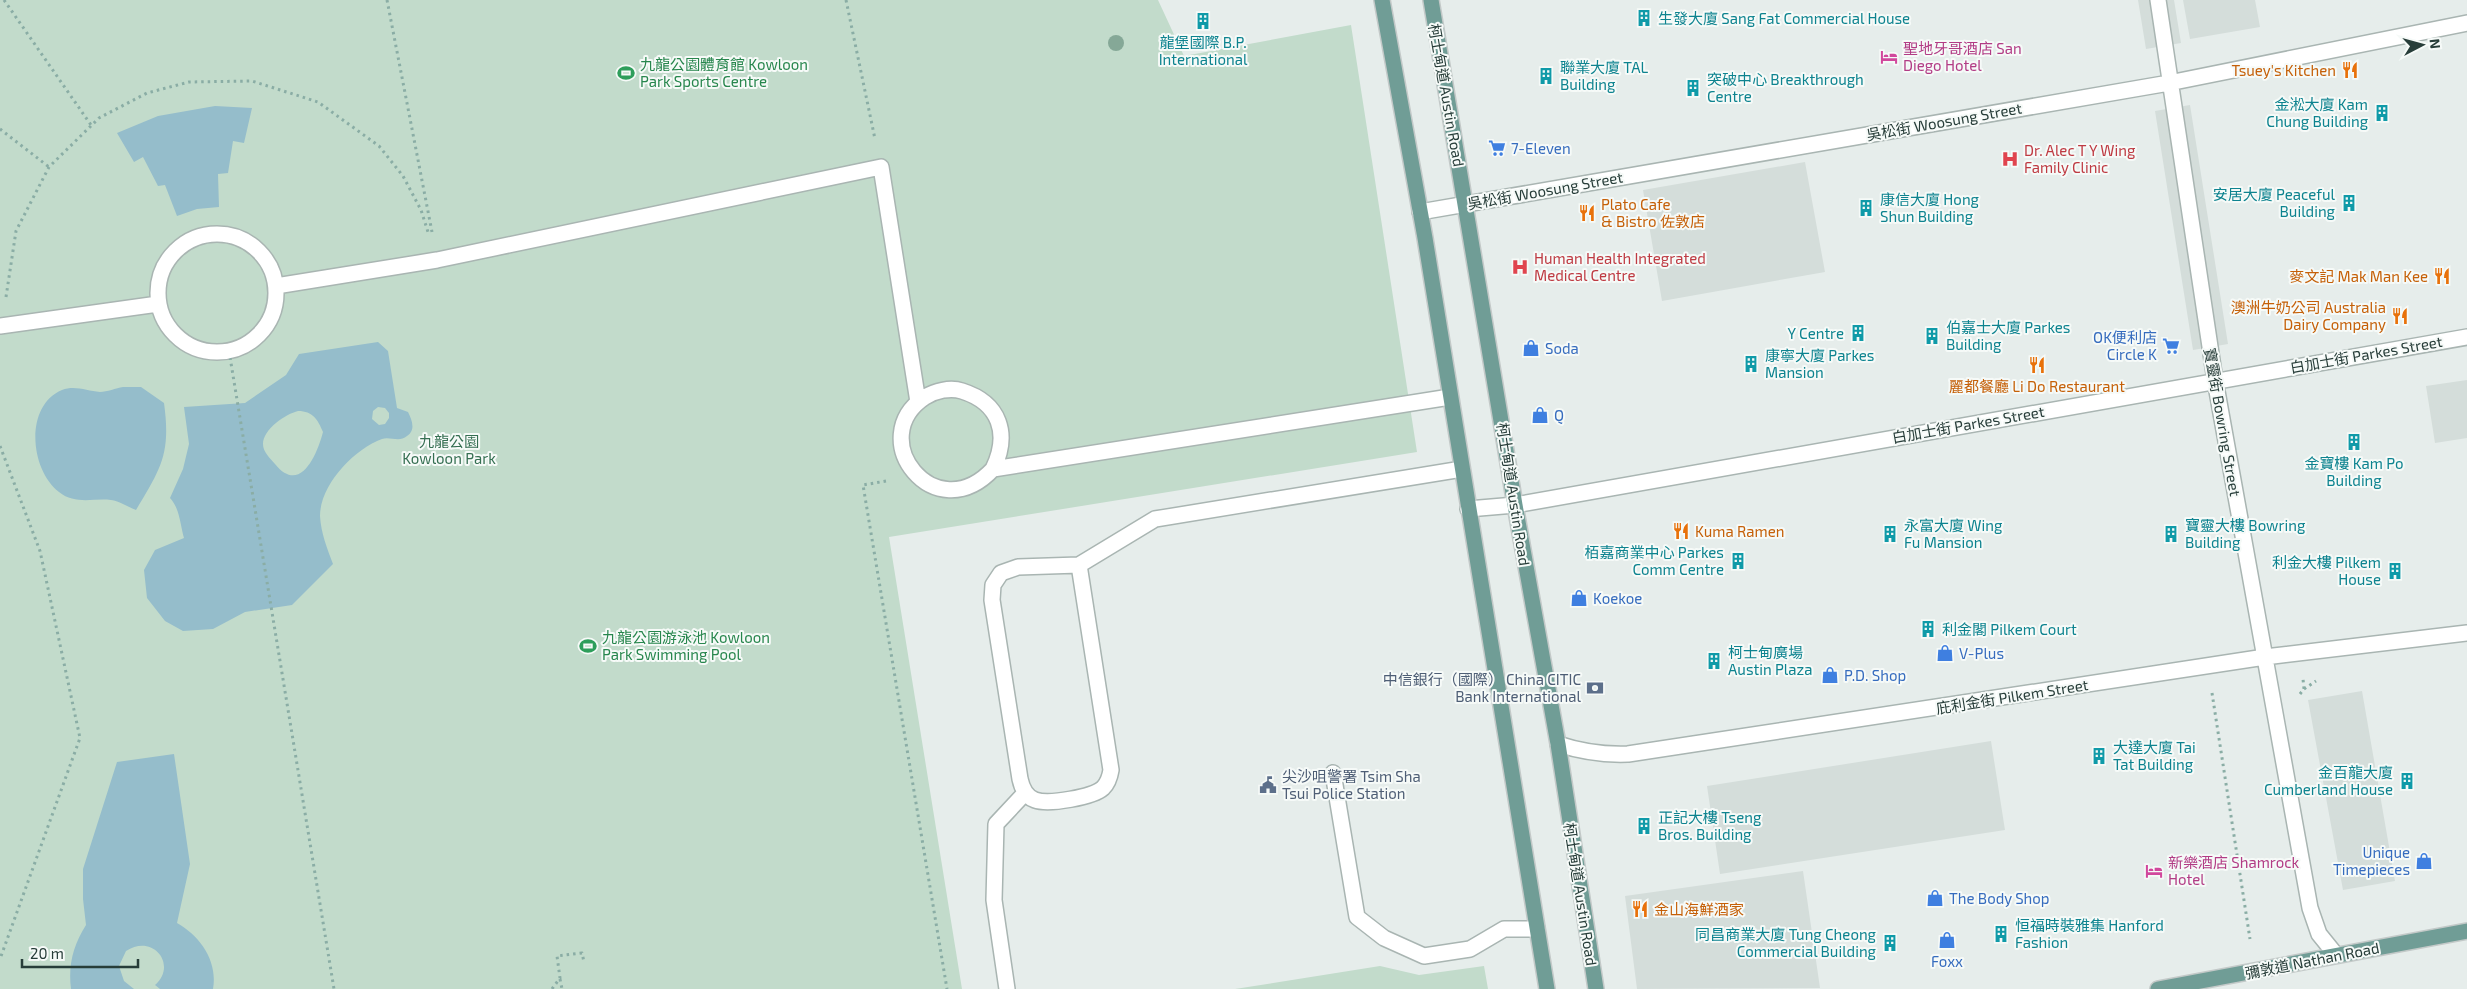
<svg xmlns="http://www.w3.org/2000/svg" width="2467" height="989" font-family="'Exo 2','Noto Sans TC',sans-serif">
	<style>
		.built { fill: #d4ddda }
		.green { fill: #c2dbcb }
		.water { fill: #95bdcb; fill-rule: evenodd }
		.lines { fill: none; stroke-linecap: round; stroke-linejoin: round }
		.minor-casing { stroke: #a9b5b2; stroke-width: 18 }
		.major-casing { stroke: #c3c9c8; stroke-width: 18 }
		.path { stroke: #8aada5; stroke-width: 3; stroke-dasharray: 2.5 4; stroke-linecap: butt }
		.minor { stroke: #fff; stroke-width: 15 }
		.major { stroke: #709d96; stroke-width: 15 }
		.tree { fill: #85a897 }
		.labels { text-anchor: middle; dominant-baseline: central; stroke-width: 4; stroke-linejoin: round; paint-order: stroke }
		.culture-label { font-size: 15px; fill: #0d838f; stroke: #f6faf8; text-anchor: start }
		.hotel-label { font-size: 15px; fill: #b23c85; stroke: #f6faf8; text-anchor: start }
		.leisure-label { font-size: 15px; fill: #27864d; stroke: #f6faf8; text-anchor: start }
		.food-label { font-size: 15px; fill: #c56008; stroke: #f6faf8; text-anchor: end }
		.street-label { font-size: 15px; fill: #273d39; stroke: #f6faf8 }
		.shop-label { font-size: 15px; fill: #366cbe; stroke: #f6faf8; text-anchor: start }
		.health-label { font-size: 15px; fill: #be3a42; stroke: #f6faf8; text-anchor: start }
		.park-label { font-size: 15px; fill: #356f52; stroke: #f6faf8 }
		.service-label { font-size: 15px; fill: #4e5e75; stroke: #f6faf8; text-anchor: end }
	</style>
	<rect width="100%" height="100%" fill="#e6edeb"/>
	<path class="built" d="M2138 0H2174L2181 43 2146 49Z
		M2183 0H2255L2260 27 2190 39Z
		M2190 105 2228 344 2193 350 2155 111Z
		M1805 162 1825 272 1662 301 1643 190Z
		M2467 380V438L2435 443 2426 386Z
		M2362 691 2395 881 2343 890 2308 700Z
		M1991 741 2005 830 1720 874 1707 786Z
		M1803 871 1820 988 1637 989 1625 896Z"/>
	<path class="green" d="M0 0H1158L1184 56 1351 25 1417 452 889 537 962 989H0Z
		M1380 966 1419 975 1484 966 1488 989H1235Z"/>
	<path class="water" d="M215 106 252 108 244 143 233 141 228 173 218 174 219 207 197 209 177 216 165 185 158 186 143 157 134 162 117 133 158 116Z
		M378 342 388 351 397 408 408 412C412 420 416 430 407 436 399 443 390 436 382 439 354 449 320 485 320 516 321 533 327 548 333 564L292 605 245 612 213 629 183 631 165 621 147 598 144 570 155 550 184 538C180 524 180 509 170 498L183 469 189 444 184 407 245 403 286 375 299 354ZM378 407 385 408 389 413V418L385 424 379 425 372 419 373 411ZM298 411C313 411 318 420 323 432 317 455 300 495 275 464 270 458 263 452 263 444 263 429 286 414 298 411Z
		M123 387H141L164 403C171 454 161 468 136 510 128 507 119 501 111 500 93 498 75 505 59 492 30 470 24 406 62 390 75 385 87 391 100 392 107 392 116 388 123 387Z
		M174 754 190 864 177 923C200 936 218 961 213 989H160L155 985C178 965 153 933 126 951L119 966 124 981 134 989H71C68 965 73 946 86 925L83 899V869L117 762Z"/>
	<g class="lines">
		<g class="minor-casing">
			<path id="minor" d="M2158 0 2215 380 2310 908 2319 934 2336 955
				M1420 212 2169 83 2467 23
				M158 293a59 59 0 1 1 118 0a59 59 0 1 1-118 0Z
				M276 286 437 260 881 167 918 402
				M0 326 158 304
				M993 469C1010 434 1000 403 962 391 950 387 935 391 925 397 863 438 935 531 993 469L1450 397
				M1468 509 1515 505 2467 337
				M1079 565 1111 770C1110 776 1108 783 1103 788 1093 797 1049 805 1035 800 1026 797 1022 788 1020 779L992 600 993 585 1001 573 1018 567 1079 565 1155 519 1462 469
				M1558 744C1582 752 1602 755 1628 754L2265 657 2467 633
				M1333 773 1357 917 1384 938 1424 956 1470 949 1504 929H1537
				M1007 989 994 900 996 824 1025 793"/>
		</g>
		<g class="major-casing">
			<path id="major" d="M1382 0 1425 238 1547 989
				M1431 0 1515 505 1558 744 1596 989
				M2158 989 2467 931"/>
		</g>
		<path class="path" d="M4 0 91 125
			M387 0 432 232
			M846 0 875 139
			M0 129 49 167
			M6 297 16 231 49 167 99 118 147 93 189 82 252 81 318 102 379 146 403 176 421 210 428 232
			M229 351 334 989
			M0 446 40 551 80 738 0 959
			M886 481 863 485 947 989
			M2304 689 2316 681
			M2212 693 2250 939
			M2300 694 2304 689 2303 679
			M560 979 562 989
			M552 989 560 978 557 956 582 953 584 962"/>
		<use href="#minor" class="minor"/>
		<use href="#major" class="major"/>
	</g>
	<circle class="tree" cx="1116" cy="43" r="8"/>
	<defs>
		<g id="building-bare" transform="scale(1.35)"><path d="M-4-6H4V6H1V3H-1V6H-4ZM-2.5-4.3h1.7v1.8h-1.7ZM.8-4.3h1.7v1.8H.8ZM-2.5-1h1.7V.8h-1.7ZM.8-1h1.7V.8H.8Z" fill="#0f9aa8" stroke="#f6faf8" stroke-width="2.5" paint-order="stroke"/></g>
		<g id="hotel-bare" transform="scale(1.35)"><path d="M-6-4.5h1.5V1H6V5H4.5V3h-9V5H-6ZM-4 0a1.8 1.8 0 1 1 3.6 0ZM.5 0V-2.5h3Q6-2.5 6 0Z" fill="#d1479c" stroke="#f6faf8" stroke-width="2.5" paint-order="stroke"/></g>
		<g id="restaurant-bare" transform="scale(1.35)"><path d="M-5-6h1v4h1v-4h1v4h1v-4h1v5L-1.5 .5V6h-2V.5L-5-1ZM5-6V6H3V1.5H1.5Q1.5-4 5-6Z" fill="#e8710a" stroke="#f6faf8" stroke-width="2.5" paint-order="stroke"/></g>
		<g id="stadium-bare" transform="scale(1.35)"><path d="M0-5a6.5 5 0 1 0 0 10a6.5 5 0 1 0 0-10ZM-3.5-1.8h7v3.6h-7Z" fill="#2e9e5b" stroke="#f6faf8" stroke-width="2.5" paint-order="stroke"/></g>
		<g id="supermarket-bare" transform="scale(1.35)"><path d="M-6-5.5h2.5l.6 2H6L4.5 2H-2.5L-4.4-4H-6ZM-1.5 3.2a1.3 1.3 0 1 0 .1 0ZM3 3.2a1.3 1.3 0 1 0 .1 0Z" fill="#3f7fe0" stroke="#f6faf8" stroke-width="2.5" paint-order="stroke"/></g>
		<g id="hospital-bare" transform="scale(1.35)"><path d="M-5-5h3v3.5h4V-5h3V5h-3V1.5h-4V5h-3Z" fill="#e0444e" stroke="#f6faf8" stroke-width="2.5" paint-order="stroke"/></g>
		<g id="shop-bare" transform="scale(1.35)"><path d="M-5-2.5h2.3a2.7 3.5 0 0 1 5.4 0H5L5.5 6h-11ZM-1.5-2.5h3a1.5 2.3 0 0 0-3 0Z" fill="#3f7fe0" stroke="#f6faf8" stroke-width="2.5" paint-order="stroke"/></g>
		<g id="bank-bare" transform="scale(1.35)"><path d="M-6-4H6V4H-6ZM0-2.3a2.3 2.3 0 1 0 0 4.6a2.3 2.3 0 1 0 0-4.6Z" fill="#5c6f8a" stroke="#f6faf8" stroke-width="2.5" paint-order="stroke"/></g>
		<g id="civic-bare" transform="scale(1.35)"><path d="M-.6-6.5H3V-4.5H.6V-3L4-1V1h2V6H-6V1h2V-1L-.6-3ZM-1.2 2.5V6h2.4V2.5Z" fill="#5c6f8a" stroke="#f6faf8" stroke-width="2.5" paint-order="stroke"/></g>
	</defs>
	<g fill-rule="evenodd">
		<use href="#building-bare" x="1644" y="18"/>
		<use href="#building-bare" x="1203" y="21"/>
		<use href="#hotel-bare" x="1889" y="57"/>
		<use href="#restaurant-bare" x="2350" y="70"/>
		<use href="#stadium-bare" x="626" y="73"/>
		<use href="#building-bare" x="1546" y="76"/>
		<use href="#building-bare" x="1693" y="88"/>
		<use href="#building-bare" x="2382" y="113"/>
		<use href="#supermarket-bare" x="1497" y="148"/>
		<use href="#hospital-bare" x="2010" y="159"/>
		<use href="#building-bare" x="2349" y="203"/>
		<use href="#building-bare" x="1866" y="208"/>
		<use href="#restaurant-bare" x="1587" y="213"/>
		<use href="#hospital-bare" x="1520" y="267"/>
		<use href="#restaurant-bare" x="2442" y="276"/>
		<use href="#restaurant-bare" x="2400" y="316"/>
		<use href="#building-bare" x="1858" y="333"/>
		<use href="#building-bare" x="1932" y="336"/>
		<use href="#supermarket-bare" x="2171" y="346"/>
		<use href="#shop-bare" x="1531" y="348"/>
		<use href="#building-bare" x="1751" y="364"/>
		<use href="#restaurant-bare" x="2037" y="365"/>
		<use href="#shop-bare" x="1540" y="415"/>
		<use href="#building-bare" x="2354" y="442"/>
		<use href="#restaurant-bare" x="1681" y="531"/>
		<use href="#building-bare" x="1890" y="534"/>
		<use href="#building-bare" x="2171" y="534"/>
		<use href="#building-bare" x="1738" y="561"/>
		<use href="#building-bare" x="2395" y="571"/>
		<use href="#shop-bare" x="1579" y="598"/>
		<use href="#building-bare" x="1928" y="629"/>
		<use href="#stadium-bare" x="588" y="646"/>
		<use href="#shop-bare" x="1945" y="653"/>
		<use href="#building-bare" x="1714" y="661"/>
		<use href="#shop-bare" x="1830" y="675"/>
		<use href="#bank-bare" x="1595" y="688"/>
		<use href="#building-bare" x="2099" y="756"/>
		<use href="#building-bare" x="2407" y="781"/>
		<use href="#civic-bare" x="1268" y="785"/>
		<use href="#building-bare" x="1644" y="826"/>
		<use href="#shop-bare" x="2424" y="861"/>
		<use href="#hotel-bare" x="2154" y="871"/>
		<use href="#shop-bare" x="1935" y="898"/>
		<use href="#restaurant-bare" x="1640" y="909"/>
		<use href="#building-bare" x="2001" y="934"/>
		<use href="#shop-bare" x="1947" y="940"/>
		<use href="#building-bare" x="1890" y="943"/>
	</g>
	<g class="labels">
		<g class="culture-label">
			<text x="1658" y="18">生發大廈 Sang Fat Commercial House</text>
			<text x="1203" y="42" text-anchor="middle">龍堡國際 B.P.<tspan x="1203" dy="17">International</tspan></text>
			<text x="1560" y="67">聯業大廈 TAL<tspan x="1560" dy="17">Building</tspan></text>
			<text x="1707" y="79">突破中心 Breakthrough<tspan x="1707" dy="17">Centre</tspan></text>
			<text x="2368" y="104" text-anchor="end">金淞大廈 Kam<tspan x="2368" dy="17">Chung Building</tspan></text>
			<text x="2335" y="194" text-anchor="end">安居大廈 Peaceful<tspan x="2335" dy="17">Building</tspan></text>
			<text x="1880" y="199">康信大廈 Hong<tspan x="1880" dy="17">Shun Building</tspan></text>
			<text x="1946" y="327">伯嘉士大廈 Parkes<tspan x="1946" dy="17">Building</tspan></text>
			<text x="1844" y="333" text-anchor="end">Y Centre</text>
			<text x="1765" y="355">康寧大廈 Parkes<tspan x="1765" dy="17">Mansion</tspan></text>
			<text x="2354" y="463" text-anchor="middle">金寶樓 Kam Po<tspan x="2354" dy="17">Building</tspan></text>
			<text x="1904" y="525">永富大廈 Wing<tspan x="1904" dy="17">Fu Mansion</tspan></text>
			<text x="2185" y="525">寶靈大樓 Bowring<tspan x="2185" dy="17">Building</tspan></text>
			<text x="1724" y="552" text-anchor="end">栢嘉商業中心 Parkes<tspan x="1724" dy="17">Comm Centre</tspan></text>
			<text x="2381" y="562" text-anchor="end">利金大樓 Pilkem<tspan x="2381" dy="17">House</tspan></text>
			<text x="1942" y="629">利金閣 Pilkem Court</text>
			<text x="1728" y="652">柯士甸廣場<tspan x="1728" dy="17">Austin Plaza</tspan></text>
			<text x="2113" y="747">大達大廈 Tai<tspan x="2113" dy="17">Tat Building</tspan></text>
			<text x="2393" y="772" text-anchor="end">金百龍大廈<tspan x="2393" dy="17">Cumberland House</tspan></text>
			<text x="1658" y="817">正記大樓 Tseng<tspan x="1658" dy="17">Bros. Building</tspan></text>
			<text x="2015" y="925">恒福時裝雅集 Hanford<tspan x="2015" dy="17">Fashion</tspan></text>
			<text x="1876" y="934" text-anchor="end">同昌商業大廈 Tung Cheong<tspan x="1876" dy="17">Commercial Building</tspan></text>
		</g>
		<g class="hotel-label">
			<text x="1903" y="48">聖地牙哥酒店 San<tspan x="1903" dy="17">Diego Hotel</tspan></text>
			<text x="2168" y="862">新樂酒店 Shamrock<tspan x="2168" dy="17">Hotel</tspan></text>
		</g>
		<g class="leisure-label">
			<text x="640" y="64">九龍公園體育館 Kowloon<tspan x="640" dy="17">Park Sports Centre</tspan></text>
			<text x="602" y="637">九龍公園游泳池 Kowloon<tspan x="602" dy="17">Park Swimming Pool</tspan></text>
		</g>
		<g class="food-label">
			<text x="2336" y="70">Tsuey's Kitchen</text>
			<text x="1601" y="204" text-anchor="start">Plato Cafe<tspan x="1601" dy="17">&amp; Bistro 佐敦店</tspan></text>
			<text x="2428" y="276">麥文記 Mak Man Kee</text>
			<text x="2386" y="307">澳洲牛奶公司 Australia<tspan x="2386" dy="17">Dairy Company</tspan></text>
			<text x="2037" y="386" text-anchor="middle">麗都餐廳 Li Do Restaurant</text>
			<text x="1695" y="531" text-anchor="start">Kuma Ramen</text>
			<text x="1654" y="909" text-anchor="start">金山海鮮酒家</text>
		</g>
		<g class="street-label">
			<text transform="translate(1447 95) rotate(80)">柯士甸道 Austin Road</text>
			<text transform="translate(1944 121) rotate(-10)">吳松街 Woosung Street</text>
			<text transform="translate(1545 190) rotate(-10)">吳松街 Woosung Street</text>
			<text transform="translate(2366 354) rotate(-10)">白加士街 Parkes Street</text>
			<text transform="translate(2223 422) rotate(80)">寶靈街 Bowring Street</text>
			<text transform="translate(1968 424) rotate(-10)">白加士街 Parkes Street</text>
			<text transform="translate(1514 494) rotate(81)">柯士甸道 Austin Road</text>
			<text transform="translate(2012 696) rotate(-9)">庇利金街 Pilkem Street</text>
			<text transform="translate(1581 894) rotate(81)">柯士甸道 Austin Road</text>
			<text transform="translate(2312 960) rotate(-11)">彌敦道 Nathan Road</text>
		</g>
		<g class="shop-label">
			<text x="1511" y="148">7-Eleven</text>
			<text x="2157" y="337" text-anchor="end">OK便利店<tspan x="2157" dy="17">Circle K</tspan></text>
			<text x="1545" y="348">Soda</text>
			<text x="1554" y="415">Q</text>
			<text x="1593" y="598">Koekoe</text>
			<text x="1959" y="653">V-Plus</text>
			<text x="1844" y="675">P.D. Shop</text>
			<text x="2410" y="852" text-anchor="end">Unique<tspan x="2410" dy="17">Timepieces</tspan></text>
			<text x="1949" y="898">The Body Shop</text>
			<text x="1947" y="961" text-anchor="middle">Foxx</text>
		</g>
		<g class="health-label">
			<text x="2024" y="150">Dr. Alec T Y Wing<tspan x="2024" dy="17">Family Clinic</tspan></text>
			<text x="1534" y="258">Human Health Integrated<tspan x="1534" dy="17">Medical Centre</tspan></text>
		</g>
		<g class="park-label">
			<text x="449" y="441">九龍公園<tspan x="449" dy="17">Kowloon Park</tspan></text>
		</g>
		<g class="service-label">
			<text x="1581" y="679">中信銀行（國際） China CITIC<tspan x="1581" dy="17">Bank International</tspan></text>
			<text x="1282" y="776" text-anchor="start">尖沙咀警署 Tsim Sha<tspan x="1282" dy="17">Tsui Police Station</tspan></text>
		</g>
	</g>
	<g transform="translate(2422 45) rotate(84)" stroke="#f6faf8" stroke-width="4" paint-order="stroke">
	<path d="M0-4L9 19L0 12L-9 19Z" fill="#273d39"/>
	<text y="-8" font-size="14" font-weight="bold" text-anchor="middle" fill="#273d39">N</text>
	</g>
	<path d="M22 959v8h116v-8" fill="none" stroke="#273d39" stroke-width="2.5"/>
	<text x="30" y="959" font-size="15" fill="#273d39" stroke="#f6faf8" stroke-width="4" paint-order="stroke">20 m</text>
</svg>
